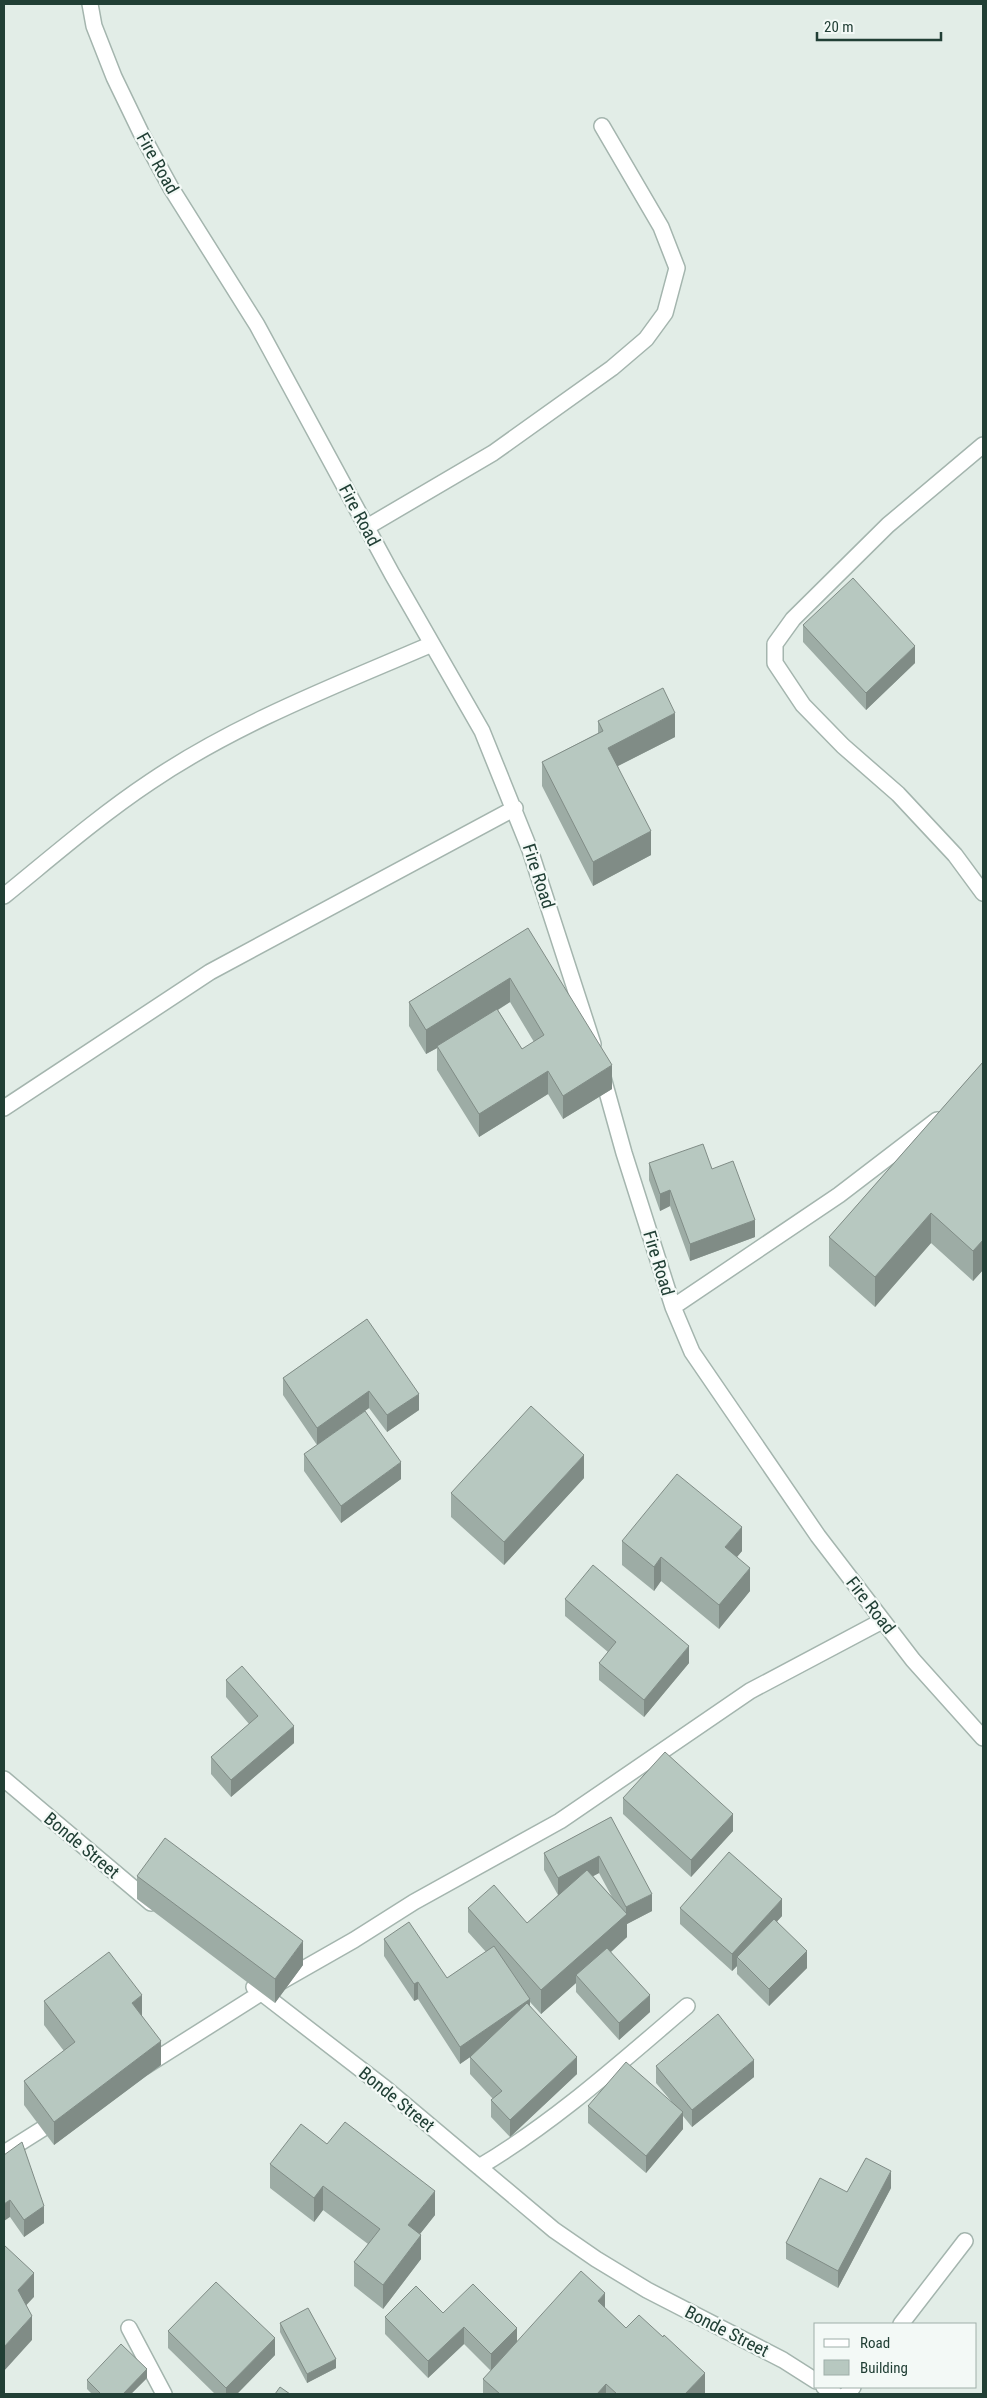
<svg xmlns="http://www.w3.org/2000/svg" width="987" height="2398" font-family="'Roboto Condensed',sans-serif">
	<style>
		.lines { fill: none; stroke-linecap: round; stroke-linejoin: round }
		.street-casing { stroke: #a4b5ae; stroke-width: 18 }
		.street { stroke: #fff; stroke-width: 15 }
		.wall { fill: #9daca5; fill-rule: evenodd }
		.shaded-wall { fill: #808c86 }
		.building { fill: #b7c8c0; stroke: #808c86 }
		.labels { text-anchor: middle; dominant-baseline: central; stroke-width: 4.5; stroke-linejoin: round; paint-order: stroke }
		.street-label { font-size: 18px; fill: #213f35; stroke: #f3f9f6 }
	</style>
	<rect width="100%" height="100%" fill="#e2ede7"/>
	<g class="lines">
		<g class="street-casing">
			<path id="street" d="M90 4 94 26 114 77 141 133 171 188 257 325 392 574 482 731 530 850 593 1044
				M983 445 888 525 793 619 775 644V663L803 705 843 746 898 794 955 855 983 893
				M367 527 493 453 612 368 646 339 665 313 677 268 661 227 602 126
				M4 896C52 857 99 816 150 782 237 723 337 685 432 644
				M602 1074 624 1153 673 1307 692 1352 818 1536 913 1660 983 1738
				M4 1108 210 972 515 808
				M673 1307 839 1195 937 1120
				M4 1779 151 1903
				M254 1987 385 2088 554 2230 596 2259 647 2290 783 2360 816 2381
				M144 2067 261 1993 354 1940 414 1902 560 1821 750 1691 882 1621
				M4 2153 58 2119
				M479 2167C555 2122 620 2063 687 2006
				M901 2324 965 2241
				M129 2328 164 2394
				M824 2387 835 2394
				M847 2394 853 2387"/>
		</g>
		<use href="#street" class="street"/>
	</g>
	<path class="wall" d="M803 625 915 663 866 710 803 642Z
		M598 721 675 737 618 766 651 855 593 886 542 786V762L598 733Z
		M528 928 612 1089 563 1119 548 1094 479 1137 437 1070V1048L426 1054 409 1026V1002ZM510 1002 534 1042 522 1049 498 1010Z
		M983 1062V1270L973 1281 931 1243 875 1307 829 1266V1237Z
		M649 1163 712 1169 755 1237 690 1261 670 1206 660 1211 649 1180Z
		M367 1319 419 1410 387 1432 369 1408 317 1445 283 1395V1378Z
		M304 1454 401 1479 341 1523 304 1471Z
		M584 1478 504 1565 451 1517V1493Z
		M622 1541 742 1551 737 1557 750 1591 719 1629 661 1581 654 1591 622 1565Z
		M565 1599 689 1663 644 1717 599 1680V1663L608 1652 565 1616Z
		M226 1680 294 1743 231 1797 211 1774V1757L249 1724 226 1697Z
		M623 1798 733 1831 691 1877 623 1814Z
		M611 1817 652 1911 627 1924V1937L611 1952 650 2012 619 2040 576 1992V1983L541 2014 530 2002V2006L577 2074 510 2137 491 2117V2100L493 2099 470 2074V2057L460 2064 418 1999 414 2001 384 1956V1939L447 1978 486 1952 468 1932V1908L527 1923 558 1895 544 1870V1853ZM599 1873 612 1897 593 1876Z
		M137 1876 303 1965 275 2003 137 1899Z
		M680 1908 782 1916 777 1921 807 1968 769 2006 737 1974V1966L732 1971 680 1924Z
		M44 2001 142 2016 161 2065 54 2145 24 2105V2081L64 2051 44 2025Z
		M656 2066 754 2077 692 2127 683 2116V2129L646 2173 588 2123V2106L671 2101 656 2083Z
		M327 2144 435 2215 420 2234 421 2259 383 2309 354 2286V2262L368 2244 323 2210 314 2222 270 2188V2164Z
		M4 2155 44 2223 24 2237 10 2217Z
		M891 2188 838 2288 786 2259V2243Z
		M605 2308 626 2328 705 2394H483V2379L491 2371 464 2344 428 2378 385 2334V2317L443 2313 517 2342Z
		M280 2323 336 2368 307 2383 280 2332Z
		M168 2331 275 2355 237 2394H215L168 2348Z
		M147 2378 131 2394H92L87 2389V2380Z"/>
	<path class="shaded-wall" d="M915 646V663L866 710V693Z
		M675 713V737L608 771V748Z
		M651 831V855L593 886V862Z
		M510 978V1002L438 1047 437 1046V1048L426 1054V1030Z
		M612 1065V1089L563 1119V1096Z
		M548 1071V1094L479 1137V1114Z
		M670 1190V1206L660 1211V1194Z
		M931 1213V1243L875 1307V1277Z
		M755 1220V1237L690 1261V1244Z
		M983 1240V1270L973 1281V1251Z
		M369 1391V1408L317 1445V1428Z
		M419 1394V1410L387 1432V1415Z
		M584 1455V1478L504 1565V1542Z
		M401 1462V1479L341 1523V1506Z
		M742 1527V1551L725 1571V1547Z
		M661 1557V1581L654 1591V1567Z
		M750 1568V1591L719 1629V1605Z
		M689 1646V1663L644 1717V1700Z
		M294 1726V1743L231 1797V1780Z
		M733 1814V1831L691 1877V1860Z
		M599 1856V1873L558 1895V1878Z
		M652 1894V1911L627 1924V1937L580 1980 576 1975V1983L541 2014V1990L626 1914V1907Z
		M782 1899V1916L741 1961 737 1957V1966L732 1971V1954Z
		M303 1941V1965L275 2003V1979Z
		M807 1951V1968L769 2006V1989Z
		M418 1982V1999L414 2001V1984Z
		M142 1995V2019L132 2003Z
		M650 1995V2012L619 2040V2023Z
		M530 1999V2016L460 2064V2047Z
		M161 2041V2065L54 2145V2122Z
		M577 2057V2074L510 2137V2120Z
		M754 2060V2077L692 2127V2110Z
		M683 2112V2129L646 2173V2156Z
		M891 2171V2188L838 2288V2271Z
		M323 2186V2210L314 2222V2198Z
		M435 2191V2215L408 2249V2225Z
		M10 2200V2217L4 2221V2204Z
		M44 2206V2223L24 2237V2220Z
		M421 2235V2259L383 2309V2285Z
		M34 2273V2297L18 2314V2290Z
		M605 2293V2317L598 2301Z
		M32 2316V2340L4 2371V2347Z
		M464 2327V2344L428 2378V2361Z
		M517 2328V2345L491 2371V2354Z
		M275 2338V2355L237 2394H226V2388Z
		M336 2359V2368L307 2383V2374Z
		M147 2369V2378L131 2394H123Z
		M705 2373V2394H685Z
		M606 2384V2394H597Z"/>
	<path class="building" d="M853 578 915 646 866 693 803 625Z
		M663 688 675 713 608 748 651 831 593 862 542 762 603 731 598 721Z
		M528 928 612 1065 563 1096 548 1071 479 1114 437 1046 497 1009 522 1049 544 1035 510 978 426 1030 409 1002Z
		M983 1062V1240L973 1251 931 1213 875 1277 829 1237Z
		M703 1144 712 1169 733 1161 755 1220 690 1244 670 1190 660 1194 649 1163Z
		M367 1319 419 1394 387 1415 369 1391 317 1428 283 1378Z
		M531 1406 584 1455 504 1542 451 1493Z
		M365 1411 401 1462 341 1506 304 1454Z
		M677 1474 742 1527 725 1547 750 1568 719 1605 661 1557 654 1567 622 1541Z
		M593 1565 689 1646 644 1700 599 1663 616 1642 565 1599Z
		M242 1666 294 1726 231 1780 211 1757 258 1716 226 1680Z
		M665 1752 733 1814 691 1860 623 1798Z
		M611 1817 652 1894 626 1907 599 1856 558 1878 544 1853Z
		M165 1838 303 1941 275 1979 137 1876Z
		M729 1852 782 1899 732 1954 680 1908Z
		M587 1870 627 1914 541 1990 468 1908 494 1885 527 1923Z
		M774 1919 807 1951 769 1989 737 1957Z
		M409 1922 447 1978 494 1946 530 1999 460 2047 418 1982 414 1984 384 1939Z
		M607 1948 650 1995 619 2023 576 1975Z
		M109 1952 142 1995 132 2003 161 2041 54 2122 24 2081 75 2042 44 2001Z
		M527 2003 577 2057 510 2120 491 2100 502 2091 470 2057Z
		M718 2014 754 2060 692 2110 656 2066Z
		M626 2062 683 2112 646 2156 588 2106Z
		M345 2122 435 2191 408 2225 421 2235 383 2285 354 2262 380 2229 323 2186 314 2198 270 2164 301 2124 327 2144Z
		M22 2142 44 2206 24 2220 10 2200 4 2204V2155Z
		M866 2158 891 2171 838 2271 786 2243 820 2178 847 2192Z
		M4 2245 34 2273 18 2290 32 2316 4 2347Z
		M581 2271 605 2293 598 2301 626 2328 639 2315 663 2337 664 2335 705 2373 685 2394H617L606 2384 597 2394H500L483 2379Z
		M216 2282 275 2338 226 2388 168 2331Z
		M473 2284 517 2328 491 2354 464 2327 428 2361 385 2317 416 2286 443 2313Z
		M308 2308 336 2359 307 2374 280 2323Z
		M121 2344 147 2369 123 2394H101L87 2380Z
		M280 2387 290 2394H275Z"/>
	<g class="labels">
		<g class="street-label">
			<text transform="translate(158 163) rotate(61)">Fire Road</text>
			<text transform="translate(360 515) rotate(62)">Fire Road</text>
			<text transform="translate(539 876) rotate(72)">Fire Road</text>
			<text transform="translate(659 1263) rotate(73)">Fire Road</text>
			<text transform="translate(871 1605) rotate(52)">Fire Road</text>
			<text transform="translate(82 1845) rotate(40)">Bonde Street</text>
			<text transform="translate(397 2099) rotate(39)">Bonde Street</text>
			<text transform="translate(727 2331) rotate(27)">Bonde Street</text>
		</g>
	</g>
	<rect width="987" height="2398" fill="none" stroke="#213f35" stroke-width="10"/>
	<rect x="814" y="2323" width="162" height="65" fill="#f3f9f6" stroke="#9fafa9"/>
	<rect x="824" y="2339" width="25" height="8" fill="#ffffff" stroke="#9fafa9"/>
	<text x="860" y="2348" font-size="15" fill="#213f35">Road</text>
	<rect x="824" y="2360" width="25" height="15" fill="#b7c8c0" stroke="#9fafa9"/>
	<text x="860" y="2373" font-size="15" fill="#213f35">Building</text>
	<path d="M817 32v8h124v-8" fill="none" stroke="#213f35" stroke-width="2.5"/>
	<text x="824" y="32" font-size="15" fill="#213f35" stroke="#f3f9f6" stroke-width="4" paint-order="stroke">20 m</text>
</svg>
